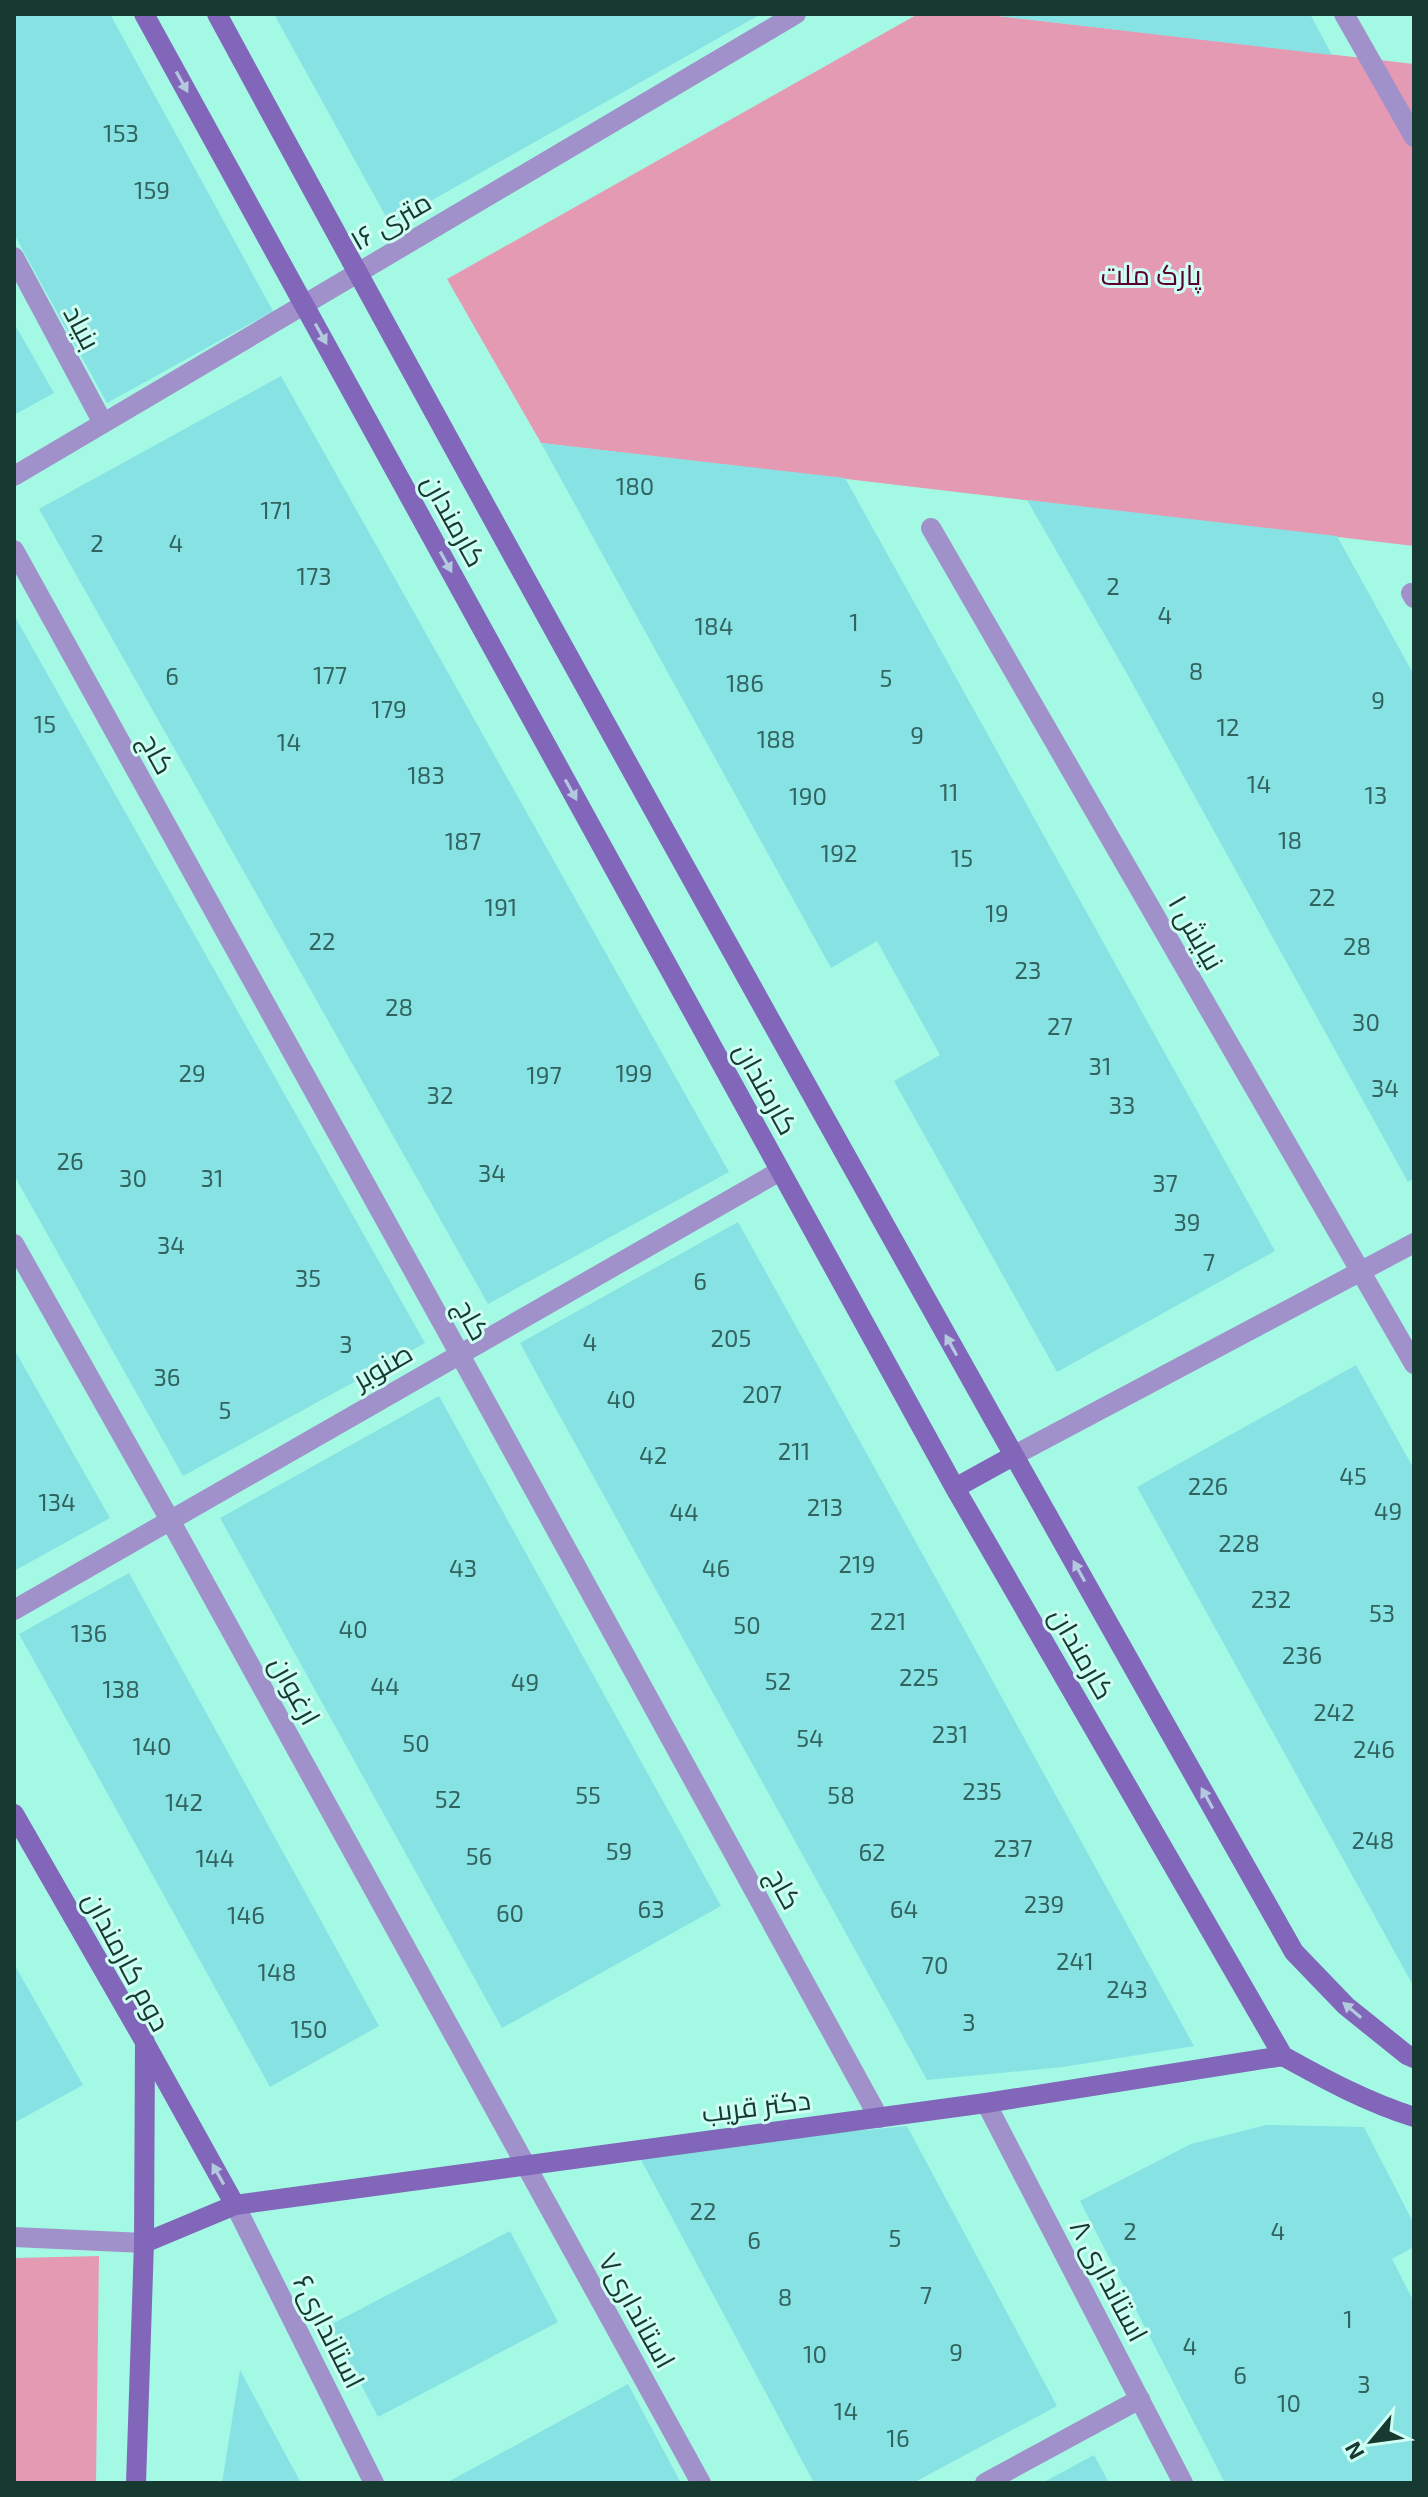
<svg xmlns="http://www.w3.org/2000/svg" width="1428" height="2497" font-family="'Exo 2',Cairo,sans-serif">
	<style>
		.green { fill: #e59ab4 }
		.building { fill: #87e2e4 }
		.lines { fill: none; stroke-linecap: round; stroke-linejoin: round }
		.street { stroke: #a191ca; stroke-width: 20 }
		.secondary { stroke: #8166b9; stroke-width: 20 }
		.oneway { fill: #b3c9de }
		.labels { text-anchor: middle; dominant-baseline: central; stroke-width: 6; stroke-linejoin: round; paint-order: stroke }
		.number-label { font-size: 24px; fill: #32635e }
		.street-label { font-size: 28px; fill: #163931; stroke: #cefff2 }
		.park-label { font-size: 28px; fill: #5a0030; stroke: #cefff2 }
	</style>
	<rect width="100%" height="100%" fill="#a4f9e4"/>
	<path class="green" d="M918 14H981L1414 64V546L541 443 447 279Z
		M99 2256 96 2483H14V2258Z"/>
	<path class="building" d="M14 14H110L273 311 107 403 14 234Z
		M274 14H761L390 224Z
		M999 14H1310L1332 55 999 16Z
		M14 323 54 393 14 415Z
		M281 376 729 1172 488 1304 39 509Z
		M541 443 845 478 1275 1251 1057 1372 894 1081 940 1055 877 941 831 968Z
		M1027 500 1337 536 1414 675V1178L1408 1182 1126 672Z
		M14 615 425 1343 183 1476 14 1175Z
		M738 1222 958 1618 1194 2046 1063 2067 927 2080 551 1400 520 1343Z
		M14 1349 110 1518 14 1571Z
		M1356 1365 1414 1469V1987L1137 1487Z
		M439 1396 721 1906 502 2028 220 1518Z
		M129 1573 379 2026 270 2087 19 1634Z
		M14 1964 83 2085 14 2123Z
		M1266 2125 1364 2127 1414 2224V2247L1392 2259 1414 2302V2483H1225L1080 2201 1191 2144Z
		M907 2126 1057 2406 913 2483H814L640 2158 772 2139Z
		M510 2231 558 2322 378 2417 330 2325Z
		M240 2370 301 2483H222Z
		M628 2384 681 2483H446L518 2444Z
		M1094 2455 1109 2483H1042Z"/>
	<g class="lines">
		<path class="street" d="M1344 14 1414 137
			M14 257 103 423
			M14 476 796 14
			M931 528 1414 1364
			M14 550 459 1353 879 2118
			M1411 593 1414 598
			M14 1244 170 1520 701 2483
			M1013 1456 1414 1243
			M14 1610 780 1171
			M986 2103 1183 2483
			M235 2205 374 2483
			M14 2237 144 2243
			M985 2483 1140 2399"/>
		<path class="secondary" d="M144 14 955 1488 1283 2056C1326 2080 1367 2102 1414 2117
			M217 14C569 664 930 1309 1294 1952L1346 2006 1407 2055 1414 2058
			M955 1488 1013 1456
			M14 1814 145 2042 144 2243 136 2483
			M235 2205 986 2103 1283 2056
			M144 2243 235 2205 145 2043"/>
	</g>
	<defs><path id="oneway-solid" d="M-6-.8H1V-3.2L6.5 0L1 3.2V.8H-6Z" transform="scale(2)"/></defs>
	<g class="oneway">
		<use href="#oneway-solid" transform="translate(182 82) rotate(61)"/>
		<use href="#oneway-solid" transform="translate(321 334) rotate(61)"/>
		<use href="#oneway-solid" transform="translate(446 562) rotate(61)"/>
		<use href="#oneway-solid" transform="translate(571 790) rotate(61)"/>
		<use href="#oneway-solid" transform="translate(951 1345) rotate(-119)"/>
		<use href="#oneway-solid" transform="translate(1079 1571) rotate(-119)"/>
		<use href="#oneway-solid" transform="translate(1207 1798) rotate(-119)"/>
		<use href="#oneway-solid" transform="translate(1352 2010) rotate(-140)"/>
		<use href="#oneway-solid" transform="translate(218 2174) rotate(-119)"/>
	</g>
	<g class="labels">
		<g class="number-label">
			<text x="121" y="132">153</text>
			<text x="152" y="189">159</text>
			<text x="635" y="485">180</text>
			<text x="276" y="509">171</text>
			<text x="97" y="542">2</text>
			<text x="176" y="542">4</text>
			<text x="314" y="575">173</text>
			<text x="1113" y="585">2</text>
			<text x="1165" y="614">4</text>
			<text x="854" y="621">1</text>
			<text x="714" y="625">184</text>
			<text x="1196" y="670">8</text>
			<text x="330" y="674">177</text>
			<text x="172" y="675">6</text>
			<text x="886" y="677">5</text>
			<text x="745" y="682">186</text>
			<text x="1378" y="699">9</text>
			<text x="389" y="708">179</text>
			<text x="45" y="723">15</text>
			<text x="1228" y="726">12</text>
			<text x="917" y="734">9</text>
			<text x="776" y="738">188</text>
			<text x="289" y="741">14</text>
			<text x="426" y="774">183</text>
			<text x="1259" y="783">14</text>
			<text x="949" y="791">11</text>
			<text x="1376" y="794">13</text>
			<text x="808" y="795">190</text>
			<text x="1290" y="839">18</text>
			<text x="463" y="840">187</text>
			<text x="839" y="852">192</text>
			<text x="962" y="857">15</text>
			<text x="1322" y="896">22</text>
			<text x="501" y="906">191</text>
			<text x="997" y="912">19</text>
			<text x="322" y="940">22</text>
			<text x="1357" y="945">28</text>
			<text x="1028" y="969">23</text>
			<text x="399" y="1006">28</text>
			<text x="1366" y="1021">30</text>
			<text x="1060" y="1025">27</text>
			<text x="1100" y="1065">31</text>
			<text x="192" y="1072">29</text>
			<text x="634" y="1072">199</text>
			<text x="544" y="1074">197</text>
			<text x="1385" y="1087">34</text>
			<text x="440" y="1094">32</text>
			<text x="1122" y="1104">33</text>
			<text x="70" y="1160">26</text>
			<text x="492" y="1172">34</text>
			<text x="133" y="1177">30</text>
			<text x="212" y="1177">31</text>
			<text x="1165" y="1182">37</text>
			<text x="1187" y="1221">39</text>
			<text x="171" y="1244">34</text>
			<text x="1209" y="1261">7</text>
			<text x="308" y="1277">35</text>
			<text x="700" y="1280">6</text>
			<text x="731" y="1337">205</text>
			<text x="590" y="1341">4</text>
			<text x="346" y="1343">3</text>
			<text x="167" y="1376">36</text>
			<text x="762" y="1393">207</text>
			<text x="621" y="1398">40</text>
			<text x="225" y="1409">5</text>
			<text x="794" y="1450">211</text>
			<text x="653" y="1454">42</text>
			<text x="1353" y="1475">45</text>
			<text x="1208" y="1485">226</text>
			<text x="57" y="1501">134</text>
			<text x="825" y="1506">213</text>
			<text x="1388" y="1510">49</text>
			<text x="684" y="1511">44</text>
			<text x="1239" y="1542">228</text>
			<text x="857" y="1563">219</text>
			<text x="463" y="1567">43</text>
			<text x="716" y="1567">46</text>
			<text x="1271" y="1598">232</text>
			<text x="1382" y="1612">53</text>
			<text x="888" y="1620">221</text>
			<text x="747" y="1624">50</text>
			<text x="353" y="1628">40</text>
			<text x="89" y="1632">136</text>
			<text x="1302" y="1654">236</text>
			<text x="919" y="1676">225</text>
			<text x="778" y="1680">52</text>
			<text x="525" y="1681">49</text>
			<text x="385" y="1685">44</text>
			<text x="121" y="1688">138</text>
			<text x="1334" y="1711">242</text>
			<text x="950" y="1733">231</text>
			<text x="810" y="1737">54</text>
			<text x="416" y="1742">50</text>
			<text x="152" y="1745">140</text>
			<text x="1374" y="1748">246</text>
			<text x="982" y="1790">235</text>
			<text x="588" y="1794">55</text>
			<text x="841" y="1794">58</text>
			<text x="448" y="1798">52</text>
			<text x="184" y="1801">142</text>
			<text x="1373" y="1839">248</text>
			<text x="1013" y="1847">237</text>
			<text x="619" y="1850">59</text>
			<text x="872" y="1851">62</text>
			<text x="479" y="1855">56</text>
			<text x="215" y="1857">144</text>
			<text x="1044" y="1903">239</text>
			<text x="651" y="1908">63</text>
			<text x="904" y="1908">64</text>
			<text x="510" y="1912">60</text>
			<text x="246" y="1914">146</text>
			<text x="1075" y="1960">241</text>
			<text x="935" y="1964">70</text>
			<text x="277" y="1971">148</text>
			<text x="1127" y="1988">243</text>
			<text x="969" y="2021">3</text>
			<text x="309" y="2028">150</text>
			<text x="703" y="2210">22</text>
			<text x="1130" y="2230">2</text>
			<text x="1278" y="2230">4</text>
			<text x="895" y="2237">5</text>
			<text x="754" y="2239">6</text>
			<text x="926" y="2294">7</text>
			<text x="785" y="2296">8</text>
			<text x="1348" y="2318">1</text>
			<text x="1190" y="2345">4</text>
			<text x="956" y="2351">9</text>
			<text x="815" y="2353">10</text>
			<text x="1240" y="2374">6</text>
			<text x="1364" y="2383">3</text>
			<text x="1289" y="2402">10</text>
			<text x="846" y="2410">14</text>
			<text x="898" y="2437">16</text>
		</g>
		<g class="street-label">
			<text transform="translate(390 220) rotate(-30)">۱۶ متری</text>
			<text transform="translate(83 327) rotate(62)">بنیاد</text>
			<text transform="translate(455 520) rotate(61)">کارمندان</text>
			<text transform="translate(158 753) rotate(61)">کاج</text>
			<text transform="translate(1197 932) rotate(60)">نیایش ۱</text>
			<text transform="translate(767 1088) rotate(61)">کارمندان</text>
			<text transform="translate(473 1319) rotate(61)">کاج</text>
			<text transform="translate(382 1365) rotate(-30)">صنوبر</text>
			<text transform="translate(1083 1653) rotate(60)">کارمندان</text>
			<text transform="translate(296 1690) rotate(61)">ارغوان</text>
			<text transform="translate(785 1888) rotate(61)">کاج</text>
			<text transform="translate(128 1961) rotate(62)">دوم کارمندان</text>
			<text transform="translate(756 2105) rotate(-7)">دکتر قریب</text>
			<text transform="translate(1110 2280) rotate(62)">استانداری ۸</text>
			<text transform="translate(638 2310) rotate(61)">استانداری۷</text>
			<text transform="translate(330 2331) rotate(63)">استانداری۶</text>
		</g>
		<g class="park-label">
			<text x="1151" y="274">پارک ملت</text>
		</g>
	</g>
	<rect width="1428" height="2497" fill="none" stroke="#163931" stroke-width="32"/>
	<g transform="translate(1372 2441) rotate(241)" stroke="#cefff2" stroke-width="6" paint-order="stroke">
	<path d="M0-6L14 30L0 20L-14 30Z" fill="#163931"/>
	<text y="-12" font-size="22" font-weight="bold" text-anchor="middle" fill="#163931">N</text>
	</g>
</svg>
